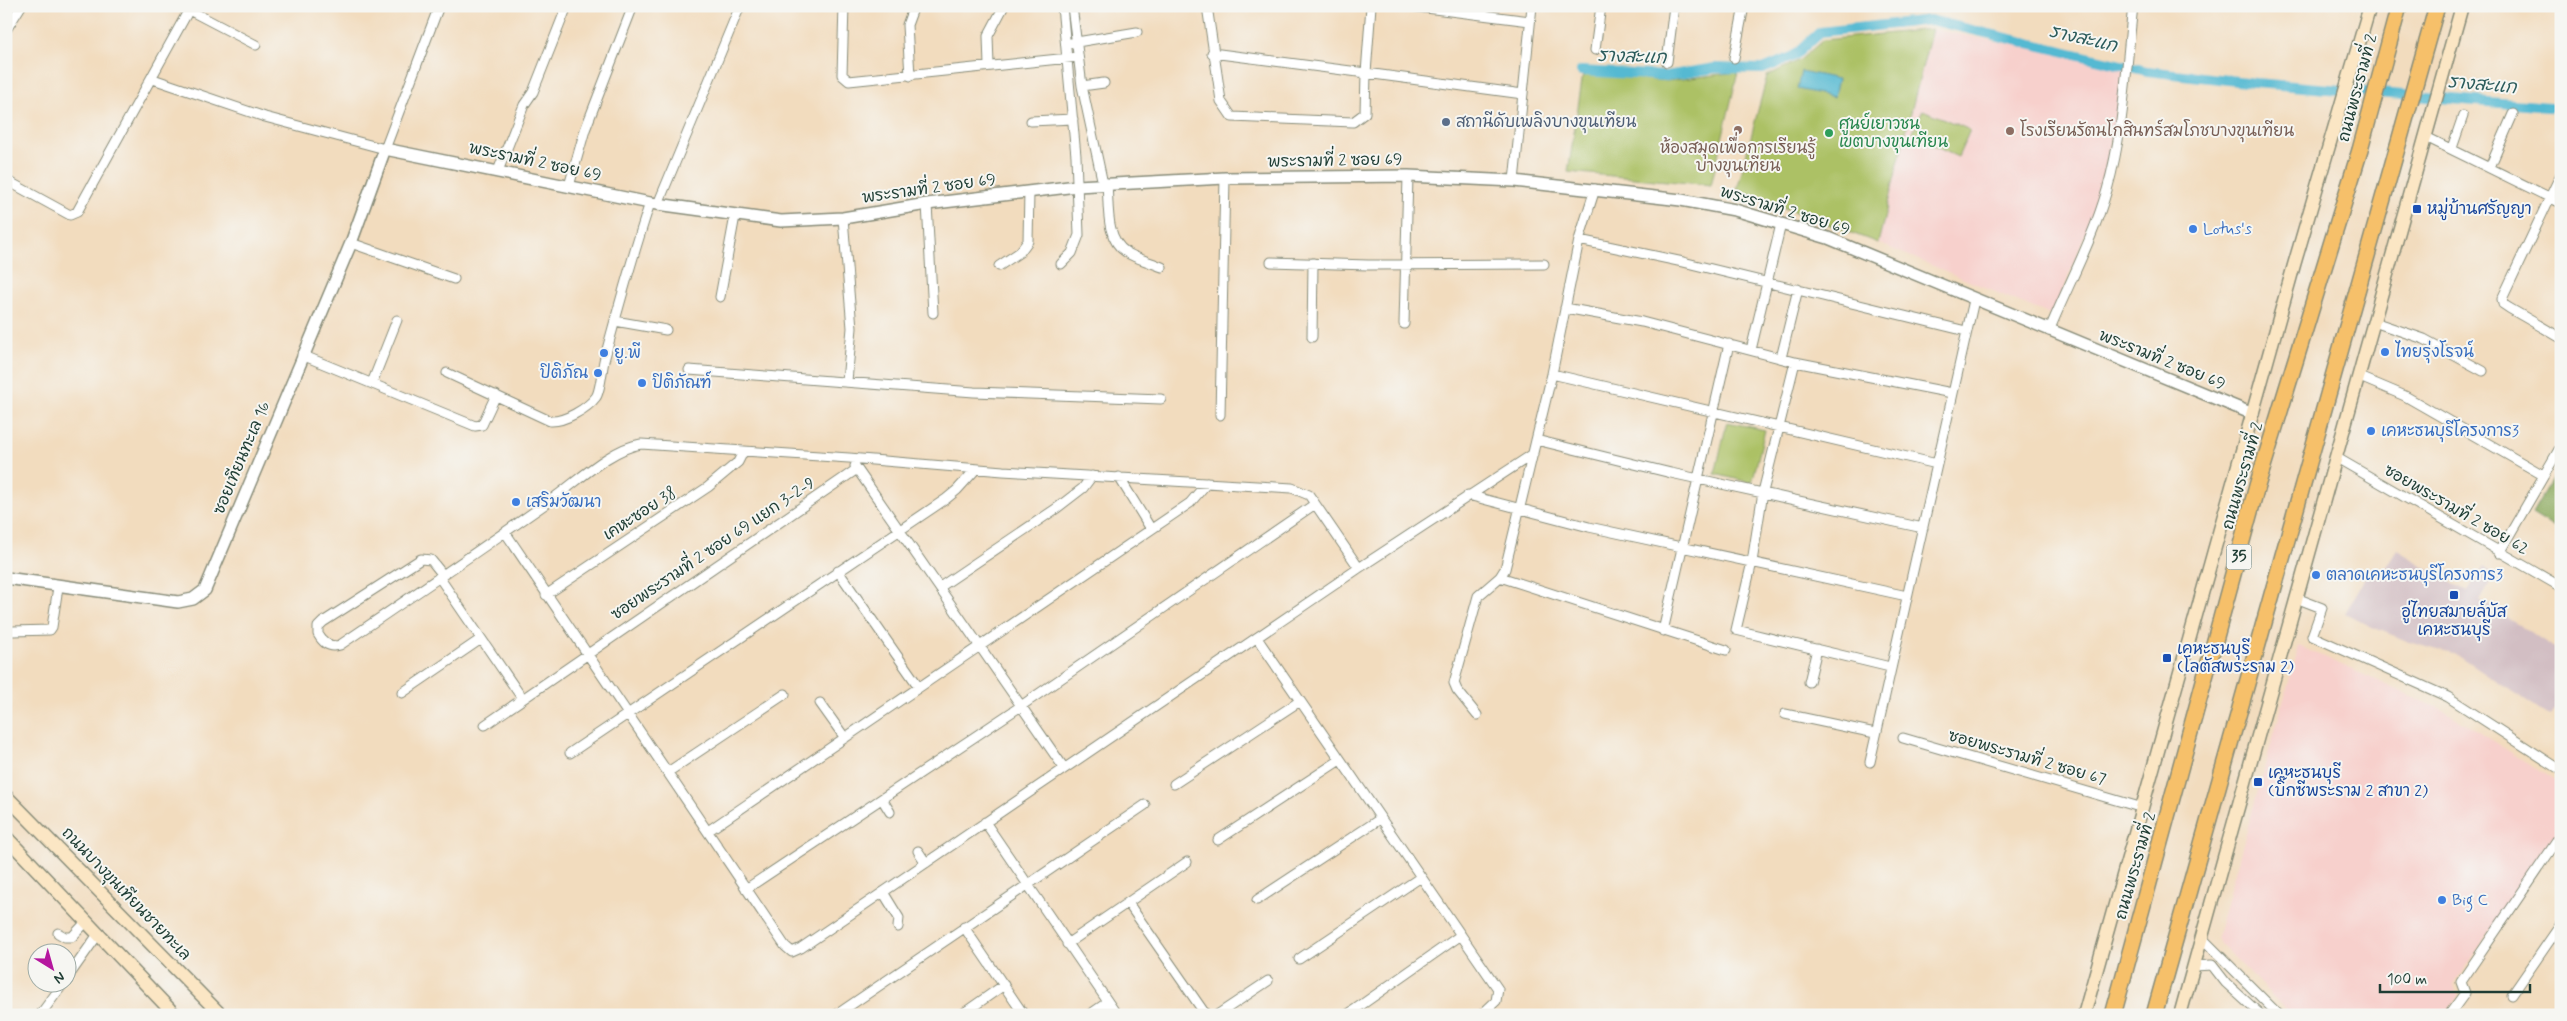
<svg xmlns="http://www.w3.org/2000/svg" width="2567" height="1021" font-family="Mynerve,'Playpen Sans Thai',sans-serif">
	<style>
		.built { fill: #f7d0cc }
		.industrial { fill: #d2bec3 }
		.green { fill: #acc165; stroke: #667f4c }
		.forest { fill: #89a75a; stroke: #547247 }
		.water { fill: #54b9d2; stroke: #3a7b83 }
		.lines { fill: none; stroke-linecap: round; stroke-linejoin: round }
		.canal { stroke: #54b9d2; stroke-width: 10 }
		.minor-casing { stroke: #888c79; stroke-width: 11 }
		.tertiary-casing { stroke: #888c79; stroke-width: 14 }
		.secondary-casing { stroke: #888c79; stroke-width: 15 }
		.trunk-casing { stroke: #888c79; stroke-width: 18 }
		.minor { stroke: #fff; stroke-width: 9 }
		.tertiary { stroke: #fff; stroke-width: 11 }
		.secondary { stroke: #fbe6c4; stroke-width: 12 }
		.trunk { stroke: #f6c06b; stroke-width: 15 }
		.service-dot { fill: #5c6f8a; stroke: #f6f6f2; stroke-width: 2 }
		.education-dot { fill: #8d6e63; stroke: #f6f6f2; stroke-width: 2 }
		.leisure-dot { fill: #2e9e5b; stroke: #f6f6f2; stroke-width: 2 }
		.transit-dot { fill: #1a4fb4; stroke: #f6f6f2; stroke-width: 2 }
		.shop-dot { fill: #3f7fe0; stroke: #f6f6f2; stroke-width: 2 }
		.labels { text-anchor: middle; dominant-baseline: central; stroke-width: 4; stroke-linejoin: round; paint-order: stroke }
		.shield { fill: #f6f6f2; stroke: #60746d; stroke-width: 1 }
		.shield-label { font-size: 15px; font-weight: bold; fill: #1f3d34 }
		.street-label { font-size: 16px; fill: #1f3d34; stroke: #f6f6f2 }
		.service-label { font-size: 16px; fill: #4e5e75; stroke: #f6f6f2; text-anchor: start }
		.leisure-label { font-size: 16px; fill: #27864d; stroke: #f6f6f2; text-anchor: start }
		.education-label { font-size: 16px; fill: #785e54; stroke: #f6f6f2; text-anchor: start }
		.transit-label { font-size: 16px; fill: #164399; stroke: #f6f6f2; text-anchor: start }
		.shop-label { font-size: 16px; fill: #366cbe; stroke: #f6f6f2; text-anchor: start }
		.water-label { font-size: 18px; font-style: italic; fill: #2c5c5c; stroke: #f6f6f2 }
	</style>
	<rect width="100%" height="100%" fill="#f6f6f2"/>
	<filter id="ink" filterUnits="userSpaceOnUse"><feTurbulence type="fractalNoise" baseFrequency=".02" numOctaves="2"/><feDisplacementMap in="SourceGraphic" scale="10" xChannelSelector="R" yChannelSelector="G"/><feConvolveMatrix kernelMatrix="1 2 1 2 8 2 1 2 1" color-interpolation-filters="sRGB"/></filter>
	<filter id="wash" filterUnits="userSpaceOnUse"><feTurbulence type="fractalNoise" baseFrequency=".0096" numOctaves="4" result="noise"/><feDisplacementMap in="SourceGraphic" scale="20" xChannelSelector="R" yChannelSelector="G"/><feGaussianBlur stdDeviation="1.12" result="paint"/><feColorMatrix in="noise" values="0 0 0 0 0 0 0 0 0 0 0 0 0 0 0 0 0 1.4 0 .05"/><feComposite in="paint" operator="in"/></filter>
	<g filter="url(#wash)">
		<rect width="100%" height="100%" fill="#f2dcbe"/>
		<path class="built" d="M1932 29 2126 66 2100 196 2053 316 1878 243Z
			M2299 646 2445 711 2561 784V826L2454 985 2458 995 2444 1015H2291L2216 939Z"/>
		<path class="industrial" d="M2397 550 2468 592 2483 566 2495 574 2480 600 2561 652V698L2551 717 2460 656 2412 643 2372 627 2345 613 2369 572 2379 578Z"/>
		<path class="green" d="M1932 29 1878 243 1737 190 1767 76 1800 60 1823 40Z
			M1738 72 1711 185 1568 172 1583 74 1667 81Z
			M1923 110 1970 130 1958 157 1911 136Z
			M1727 422 1765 430 1752 483 1715 474Z"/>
		<path class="forest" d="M2561 464V532L2532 514Z"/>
		<path class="water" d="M1801 71 1838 79 1834 97 1797 89Z"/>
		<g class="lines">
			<path class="canal" d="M1581 71 1666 76 1715 68 1763 69 1794 56 1820 32 1930 20 2147 71 2255 83 2561 108"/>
		</g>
	</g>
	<g filter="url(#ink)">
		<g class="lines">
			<g class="minor-casing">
				<path id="minor" d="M844 6 842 75 849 81 1078 57
					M1072 6 1082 86 1103 184
					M1207 6 1221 101 1232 117 1353 122 1365 113 1366 73 1523 94
					M1410 6 1530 21
					M189 10 256 45
					M6 30 21 6
					M1071 43 1137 32
					M1595 50 1601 6
					M1212 53 1366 73 1371 6
					M1734 58 1744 6
					M1667 62 1674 6
					M989 66 988 36 1004 6
					M910 76 907 25 914 6
					M153 79 265 117 385 149 439 6
					M1082 86 1104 83
					M1031 121 1073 119
					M2426 137 2561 203
					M2452 148 2463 116
					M2490 167 2513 114
					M498 171 524 105 533 92 567 6
					M2561 174 2502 299 2503 304 2509 308 2561 338
					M6 180 70 215 77 212 191 6
					M1514 181 1532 6
					M1107 183C1109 205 1105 239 1126 252 1136 259 1151 262 1162 267
					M569 186 585 130 633 6
					M658 204 740 6
					M927 204 933 313
					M843 218 852 328 847 381
					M1579 240 1683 262 1966 331
					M351 243 454 279
					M1271 262 1368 265 1544 264
					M1061 264 1072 253 1079 235 1076 156 1062 6
					M999 266 1020 252 1028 241 1029 192
					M720 297 735 216
					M1565 308 1642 322 1795 362 1952 393
					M615 321 666 330
					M2374 322 2424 339 2483 371
					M1404 324 1408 176
					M2049 331C2068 285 2093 239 2107 190 2124 131 2126 67 2133 6
					M1312 337 1313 263
					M1751 350 1781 224
					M302 355 475 426 482 425 496 395
					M1781 358 1798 289
					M1795 362 1763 492 1752 562 1736 630 1890 667
					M689 370 974 392 1161 399
					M447 373 550 421C564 422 587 409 596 397 601 390 602 366 605 357 619 305 633 254 650 203
					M1552 374 1937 464
					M2360 377 2405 396 2543 475
					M372 383 397 320
					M1220 415 1225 178
					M1536 440 1671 473 1923 528
					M2337 458 2561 587
					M855 466 1064 768
					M1119 477 1151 529
					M1468 495 1589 527 1907 596
					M505 532 785 946 792 952 801 948 1359 568 1533 454
					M2499 553 2561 446
					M838 571 919 687
					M443 575 431 560 421 559 323 622 318 627V634C323 643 330 648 340 645 411 597 481 549 551 500 577 482 610 449 641 444L849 458 1003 471 1292 488 1309 495 1359 568
					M439 577 522 698
					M1500 577 1726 650
					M940 587 1057 508 1083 488 1092 476
					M546 595 708 487 738 462 743 452
					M2296 598 2322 608 2312 636 2448 697 2561 770
					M13 631 50 630 52 627 58 587
					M1663 631 1729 344
					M1257 638 1498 989 1496 1001 1481 1015
					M1809 682 1817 649
					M402 693 481 639
					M820 703 845 738
					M1785 714 1875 733
					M1477 715 1457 690 1454 683 1478 596 1500 577 1505 569 1552 374 1579 240 1595 189
					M485 725 857 469
					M1903 738 2143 808
					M570 753 946 499 957 490 976 469
					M1870 762 1974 300
					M668 772 785 694
					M1174 784 1300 701
					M882 799 890 812
					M985 822 1117 1015
					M708 831 1190 503 1207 483
					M1218 840 1340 760
					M918 851 926 863
					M746 889 1021 706 1315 504
					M883 892 899 918 898 927
					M1257 900 1380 819
					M1128 903 1206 1015
					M964 927 1024 1015
					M58 933 65 937H72L87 921
					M2202 938 2279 1015
					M1067 944 1187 862
					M1299 959 1421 877
					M2194 966 2212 965 2226 983 2261 1015
					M68 977 99 933
					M2512 995 2561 924
					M40 1015 63 984
					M836 1015 1145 805
					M961 1015 1004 985
					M1089 1015 1108 1002
					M1217 1015 1268 981
					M1347 1015 1461 935
					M2449 1015 2465 993 2461 982 2561 835"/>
			</g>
			<g class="tertiary-casing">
				<path id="tertiary" d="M6 578 178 602 193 599 205 590 351 243 385 149 650 203 781 221 843 218 927 204 1077 186 1225 178 1408 176 1514 181 1681 200 1735 210 1828 238 2253 414"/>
			</g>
			<g class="secondary-casing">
				<path id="secondary" d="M6 796 221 1015
					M6 837 175 1015
					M2084 1015 2294 265 2370 6
					M2180 1015 2462 6"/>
			</g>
			<g class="trunk-casing">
				<path id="trunk" d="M2113 1015 2257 486 2360 150 2399 6
					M2154 1015 2437 6"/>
			</g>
			<use href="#minor" class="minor"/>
			<use href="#tertiary" class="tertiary"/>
			<use href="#secondary" class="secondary"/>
			<use href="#trunk" class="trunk"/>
		</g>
	</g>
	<circle class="service-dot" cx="1446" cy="122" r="5"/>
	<g class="education-dot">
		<circle cx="1738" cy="130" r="5"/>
		<circle cx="2010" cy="131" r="5"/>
	</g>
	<circle class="leisure-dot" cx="1829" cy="133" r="5"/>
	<g class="transit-dot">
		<rect x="2412" y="204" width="10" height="10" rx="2.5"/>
		<rect x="2449" y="590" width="10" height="10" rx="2.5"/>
		<rect x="2162" y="653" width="10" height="10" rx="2.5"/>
		<rect x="2253" y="777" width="10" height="10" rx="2.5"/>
	</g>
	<g class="shop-dot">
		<circle cx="2193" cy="229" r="5"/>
		<circle cx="2385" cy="352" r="5"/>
		<circle cx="604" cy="353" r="5"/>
		<circle cx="598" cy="373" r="5"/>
		<circle cx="642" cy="383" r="5"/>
		<circle cx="2371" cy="431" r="5"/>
		<circle cx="516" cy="502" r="5"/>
		<circle cx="2316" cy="575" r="5"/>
		<circle cx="2442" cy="900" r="5"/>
	</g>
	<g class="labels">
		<rect class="shield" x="2226.5" y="544.5" width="25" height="25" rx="4"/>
		<g class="shield-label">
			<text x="2239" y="557">35</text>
		</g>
		<g class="street-label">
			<text transform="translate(2358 88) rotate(-75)">ถนนพระรามที่ 2</text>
			<text transform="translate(1335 161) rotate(-1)">พระรามที่ 2 ซอย 69</text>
			<text transform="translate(535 162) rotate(12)">พระรามที่ 2 ซอย 69</text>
			<text transform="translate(929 189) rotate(-8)">พระรามที่ 2 ซอย 69</text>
			<text transform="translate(1785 211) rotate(17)">พระรามที่ 2 ซอย 69</text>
			<text transform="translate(2162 360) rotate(22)">พระรามที่ 2 ซอย 69</text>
			<text transform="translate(242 458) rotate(-67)">ซอยเทียนทะเล 16</text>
			<text transform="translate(2243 476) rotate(-74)">ถนนพระรามที่ 2</text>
			<text transform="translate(2456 510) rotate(30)">ซอยพระรามที่ 2 ซอย 62</text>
			<text transform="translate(640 514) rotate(-33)">เคหะซอย 38</text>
			<text transform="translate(713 549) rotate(-34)">ซอยพระรามที่ 2 ซอย 69 แยก 3-2-9</text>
			<text transform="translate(2027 758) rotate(16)">ซอยพระรามที่ 2 ซอย 67</text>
			<text transform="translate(2136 866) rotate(-74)">ถนนพระรามที่ 2</text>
			<text transform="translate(126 894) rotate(46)">ถนนบางขุนเทียนชายทะเล</text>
		</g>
		<g class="service-label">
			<text x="1456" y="122">สถานีดับเพลิงบางขุนเทียน</text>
		</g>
		<g class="leisure-label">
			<text x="1839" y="124">ศูนย์เยาวชน<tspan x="1839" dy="18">เขตบางขุนเทียน</tspan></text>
		</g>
		<g class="education-label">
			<text x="2020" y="131">โรงเรียนรัตนโกสินทร์สมโภชบางขุนเทียน</text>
			<text x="1738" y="148" text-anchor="middle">ห้องสมุดเพื่อการเรียนรู้<tspan x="1738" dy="18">บางขุนเทียน</tspan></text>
		</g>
		<g class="transit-label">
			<text x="2427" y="209">หมู่บ้านศรัญญา</text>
			<text x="2454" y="612" text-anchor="middle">อู่ไทยสมายล์บัส<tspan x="2454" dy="18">เคหะธนบุรี</tspan></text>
			<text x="2177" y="649">เคหะธนบุรี<tspan x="2177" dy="18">(โลตัสพระราม 2)</tspan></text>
			<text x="2268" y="773">เคหะธนบุรี<tspan x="2268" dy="18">(บิ๊กซีพระราม 2 สาขา 2)</tspan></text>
		</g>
		<g class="shop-label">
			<text x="2203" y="229">Lotus's</text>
			<text x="2395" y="352">ไทยรุ่งโรจน์</text>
			<text x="614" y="353">ยู.พี</text>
			<text x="588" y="373" text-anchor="end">ปิติภัณ</text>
			<text x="652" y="383">ปิติภัณฑ์</text>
			<text x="2381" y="431">เคหะธนบุรีโครงการ3</text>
			<text x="526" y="502">เสริมวัฒนา</text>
			<text x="2326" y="575">ตลาดเคหะธนบุรีโครงการ3</text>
			<text x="2452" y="900">Big C</text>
		</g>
		<g class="water-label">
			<text transform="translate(2083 39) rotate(13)">รางสะแก</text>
			<text transform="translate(1632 57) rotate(2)">รางสะแก</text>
			<text transform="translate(2482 85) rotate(5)">รางสะแก</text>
		</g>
	</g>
	<rect width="2567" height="1021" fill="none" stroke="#f6f6f2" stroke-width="25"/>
	<g transform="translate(52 968) rotate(143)"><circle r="24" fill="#f6f6f2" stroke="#a0aca6"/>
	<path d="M0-4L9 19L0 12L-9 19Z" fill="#b5179e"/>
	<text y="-8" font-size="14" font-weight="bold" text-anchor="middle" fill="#1f3d34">N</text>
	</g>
	<path d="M2380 984v8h150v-8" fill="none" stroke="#1f3d34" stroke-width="2.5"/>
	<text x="2387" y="984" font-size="15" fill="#1f3d34" stroke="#f6f6f2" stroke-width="4" paint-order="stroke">100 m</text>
</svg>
